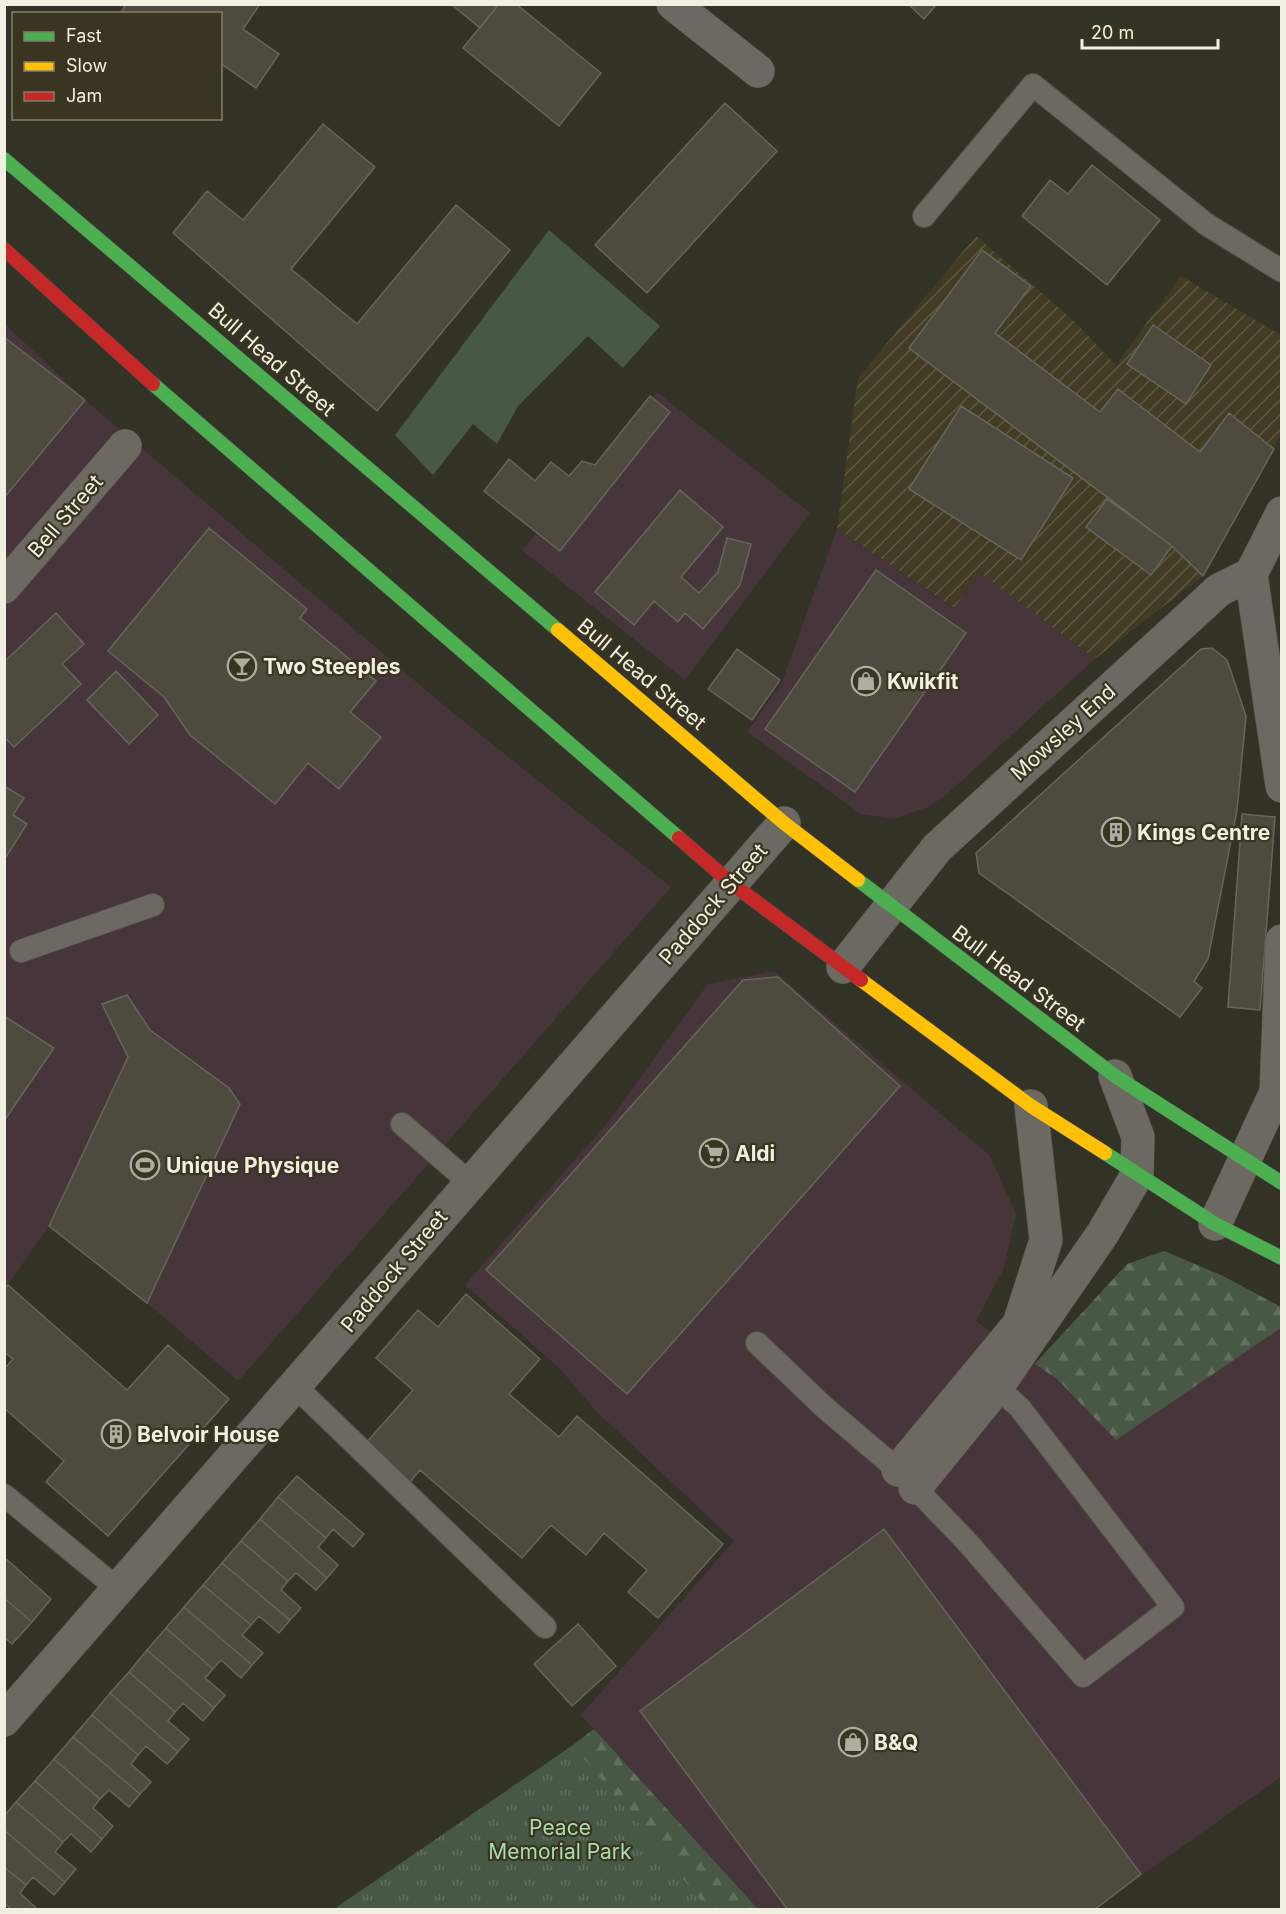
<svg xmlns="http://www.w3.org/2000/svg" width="1286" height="1914" font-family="Inter,sans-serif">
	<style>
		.commercial { fill: #46353b }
		.industrial { fill: url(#industrial-furrows) }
		.grass { fill: #485847 }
		.forest { fill: url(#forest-firs) }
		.park { fill: url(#park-tufts) }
		.building { fill: #4d4b3f; stroke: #67665c; stroke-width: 1.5 }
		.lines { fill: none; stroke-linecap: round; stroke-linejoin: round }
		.lane-casing { stroke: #525047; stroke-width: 24 }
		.street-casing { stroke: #525047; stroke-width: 34 }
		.fast-casing { stroke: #525047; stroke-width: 15 }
		.slow-casing { stroke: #525047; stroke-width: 15 }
		.jam-casing { stroke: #525047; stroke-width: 15 }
		.lane { stroke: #6b6961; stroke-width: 22 }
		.street { stroke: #6b6961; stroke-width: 33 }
		.fast { stroke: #4caf50; stroke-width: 14 }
		.slow { stroke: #ffc107; stroke-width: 14 }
		.jam { stroke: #c62828; stroke-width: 14 }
		.labels { text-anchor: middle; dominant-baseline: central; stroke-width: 4.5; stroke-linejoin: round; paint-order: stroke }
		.street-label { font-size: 21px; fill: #f1efe2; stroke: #393521 }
		.poi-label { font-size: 21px; font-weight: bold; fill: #f1efe2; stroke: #393521; text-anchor: start }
		.park-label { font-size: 21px; fill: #aadcac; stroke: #393521 }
	</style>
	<defs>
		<pattern id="industrial-furrows" width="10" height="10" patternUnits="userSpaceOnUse" patternTransform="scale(1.5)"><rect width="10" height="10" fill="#413c23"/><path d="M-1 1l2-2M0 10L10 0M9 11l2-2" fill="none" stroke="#5d5843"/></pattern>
		<pattern id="forest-firs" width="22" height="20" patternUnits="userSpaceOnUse" patternTransform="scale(1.5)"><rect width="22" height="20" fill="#485847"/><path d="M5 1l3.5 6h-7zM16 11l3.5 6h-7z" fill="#637061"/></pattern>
		<pattern id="park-tufts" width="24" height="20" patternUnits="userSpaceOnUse" patternTransform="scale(1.5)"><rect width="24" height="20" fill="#485847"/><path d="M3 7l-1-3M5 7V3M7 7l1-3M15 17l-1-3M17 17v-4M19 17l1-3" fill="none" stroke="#637061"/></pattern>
	</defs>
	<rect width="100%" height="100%" fill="#333227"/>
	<path class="commercial" d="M5 324 85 400 447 708 671 887 238 1381 147 1303 49 1226 5 1289Z
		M657 392 810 513 685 680 522 550Z
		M837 529 953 608 980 573 1095 659 946 795 928 807 894 819 861 814 747 732 782 682Z
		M774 971 990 1156 1016 1214 1004 1268 976 1321 1035 1363 1127 1264 1164 1251 1223 1276 1281 1307V1777L1094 1909H758L581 1715 734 1541 596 1411 559 1368 465 1285 609 1121 708 984Z"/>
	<path class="industrial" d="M976 236 1071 318 1116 365 1181 276 1281 335V434L1203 576 1095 659 980 573 954 608 837 529 858 378Z"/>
	<path class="grass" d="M549 230 660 326 623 368 588 336 518 406 497 444 473 424 433 475 395 435Z"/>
	<path class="forest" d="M1164 1251 1223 1276 1281 1307V1328L1116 1440 1057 1379 1035 1364 1127 1264Z
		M594 1729 758 1909H645L573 1745Z"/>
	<path class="park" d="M573 1745 708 1909H334Z"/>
	<path class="building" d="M126 4H260L243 29 279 54 256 88 220 63V14H120Z
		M451 4H499L480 28Z
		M499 4H516L601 73 559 126 463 48Z
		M908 4H937L924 19Z
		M725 103 777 151 647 293 595 245Z
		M323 124 375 167 291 269 357 324 456 205 510 250 377 411 173 233 207 191 243 220Z
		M1092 165 1160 220 1107 285 1022 216 1050 180 1068 194Z
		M982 250 1031 286 995 333 1100 412 1118 389 1200 452 1229 413 1274 449 1203 576 1172 546 909 348Z
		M1153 325 1211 365 1186 404 1127 364Z
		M4 337 85 400 4 498Z
		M650 396 670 412 560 551 484 491 509 459 535 481 551 462 569 476 582 461 595 465Z
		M961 406 1073 478 1021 560 909 489Z
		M680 490 723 527 681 577 699 593 718 572 727 538 751 544 740 585 703 629 685 613 678 622 654 601 634 625 595 592Z
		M1107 499 1172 546 1151 575 1086 527Z
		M209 528 307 609 300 618 376 681 350 712 381 737 339 789 308 763 275 804 190 735 164 697 108 651Z
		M876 570 966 633 855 792 765 729Z
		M56 613 84 644 62 664 81 684 14 747 4 737V662Z
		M1212 648 1227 660 1246 716 1237 810 1208 959 1194 981 1202 988 1180 1017 979 873 976 853 1201 649Z
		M737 649 780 680 752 720 708 689Z
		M116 671 158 715 129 744 87 700Z
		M4 786 24 798 13 815 27 824 4 860Z
		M1242 814 1275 817 1260 1010 1228 1007Z
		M778 977 900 1086 627 1394 486 1270 743 980Z
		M127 995 150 1030 229 1088 240 1104 147 1303 49 1226 128 1057 102 1004Z
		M4 1016 54 1048 4 1121Z
		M8 1285 127 1390 168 1345 229 1399 108 1536 46 1482 64 1461 4 1408V1369L13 1359 4 1352V1289Z
		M466 1294 540 1359 509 1394 559 1437 577 1416 723 1544 658 1618 628 1592 647 1570 604 1533 586 1555 551 1525 522 1558 420 1470 410 1482 366 1443 413 1390 376 1358 418 1310 438 1327Z
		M297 1476 364 1534 353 1547 333 1529 326 1538 278 1497Z
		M278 1497 326 1538 318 1547 338 1565 327 1578 260 1519Z
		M260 1519 327 1578 316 1590 296 1573 288 1581 241 1541Z
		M884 1529 1141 1874 1094 1910H788L640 1711Z
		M241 1541 288 1581 281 1590 301 1608 290 1620 222 1563Z
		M5 1558 51 1599 32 1622 4 1598Z
		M222 1563 290 1620 279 1633 259 1616 251 1625 203 1585Z
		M203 1585 251 1625 242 1635 263 1653 252 1665 184 1607Z
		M4 1598 32 1622 12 1644 4 1637Z
		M184 1607 252 1665 241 1678 221 1660 213 1669 166 1628Z
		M578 1624 616 1666 572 1706 534 1664Z
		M166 1628 213 1669 205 1678 225 1695 214 1708 147 1650Z
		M147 1650 214 1708 203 1721 183 1703 175 1712 129 1672Z
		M129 1672 175 1712 168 1721 189 1739 178 1752 110 1693Z
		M110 1693 178 1752 167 1764 146 1746 138 1755 92 1715Z
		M92 1715 138 1755 131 1764 151 1782 140 1794 73 1737Z
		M73 1737 140 1794 129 1807 109 1790 100 1799 54 1759Z
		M54 1759 100 1799 93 1808 113 1826 102 1839 35 1781Z
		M35 1781 102 1839 91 1852 71 1834 63 1842 16 1802Z
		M16 1802 63 1842 55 1852 76 1869 65 1882 4 1830V1816Z
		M4 1830 65 1882 54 1895 33 1877 26 1885 4 1867Z
		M4 1867 26 1885 20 1893 38 1910H12L4 1903Z"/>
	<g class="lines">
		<g class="lane-casing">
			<path id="lane" d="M924 216 1033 85 1206 224 1282 271
				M21 951 153 905
				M402 1124 469 1182
				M757 1343 824 1407 898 1470 968 1543 1083 1676 1173 1607 1020 1408 997 1387
				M295 1386 545 1627
				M4 1495 118 1589"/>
		</g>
		<g class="street-casing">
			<path id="street" d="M673 4 758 71
				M1282 513 1251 574 1282 786
				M4 587 125 446
				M843 967 937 848 1219 590 1251 574
				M1215 1224 1276 1092 1282 941
				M898 1470 1019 1324 1046 1240 1031 1106
				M915 1488 997 1387 1103 1233 1137 1175 1138 1137 1115 1076
				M4 1720 784 823"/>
		</g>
		<g class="fast-casing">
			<path id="fast" d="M4 159 558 630
				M153 384 679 838
				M858 880 1115 1076 1282 1183
				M1105 1153 1215 1224 1282 1258"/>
		</g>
		<g class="slow-casing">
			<path id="slow" d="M558 630 784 823 858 880
				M861 980 1031 1106 1105 1153"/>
		</g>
		<g class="jam-casing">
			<path id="jam" d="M4 249 153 384
				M679 838 731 883 861 980"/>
		</g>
		<use href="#lane" class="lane"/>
		<use href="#street" class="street"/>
		<use href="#fast" class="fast"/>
		<use href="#slow" class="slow"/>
		<use href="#jam" class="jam"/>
	</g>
	<defs>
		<g id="bar-ring" transform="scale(1.5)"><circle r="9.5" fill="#393521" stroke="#aeada1" stroke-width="1.5"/><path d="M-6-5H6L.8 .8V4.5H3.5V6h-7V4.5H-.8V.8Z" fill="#aeada1"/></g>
		<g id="shop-ring" transform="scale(1.5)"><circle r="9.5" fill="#393521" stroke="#aeada1" stroke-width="1.5"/><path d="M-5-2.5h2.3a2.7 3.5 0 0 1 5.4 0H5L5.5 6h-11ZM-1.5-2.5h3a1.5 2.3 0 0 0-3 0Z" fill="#aeada1"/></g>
		<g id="building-ring" transform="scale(1.5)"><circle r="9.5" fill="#393521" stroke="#aeada1" stroke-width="1.5"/><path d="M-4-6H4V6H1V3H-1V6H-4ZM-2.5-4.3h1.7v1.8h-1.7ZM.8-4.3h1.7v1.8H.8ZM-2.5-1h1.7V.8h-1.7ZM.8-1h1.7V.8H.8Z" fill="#aeada1"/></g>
		<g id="supermarket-ring" transform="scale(1.5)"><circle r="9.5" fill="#393521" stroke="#aeada1" stroke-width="1.5"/><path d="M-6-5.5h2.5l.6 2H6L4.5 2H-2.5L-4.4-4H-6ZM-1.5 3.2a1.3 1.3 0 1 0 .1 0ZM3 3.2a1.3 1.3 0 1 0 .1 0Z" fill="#aeada1"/></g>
		<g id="stadium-ring" transform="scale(1.5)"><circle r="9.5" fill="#393521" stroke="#aeada1" stroke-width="1.5"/><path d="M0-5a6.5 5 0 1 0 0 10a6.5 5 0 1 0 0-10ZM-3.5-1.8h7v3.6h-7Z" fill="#aeada1"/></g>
	</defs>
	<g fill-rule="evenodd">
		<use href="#bar-ring" x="242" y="666"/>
		<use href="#shop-ring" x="866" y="681"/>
		<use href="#building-ring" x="1116" y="832"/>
		<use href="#supermarket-ring" x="714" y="1153"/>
		<use href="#stadium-ring" x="145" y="1165"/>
		<use href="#building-ring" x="116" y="1434"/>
		<use href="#shop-ring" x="853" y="1742"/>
	</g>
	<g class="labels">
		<g class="street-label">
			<text transform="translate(272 359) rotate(41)">Bull Head Street</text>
			<text transform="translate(65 516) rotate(-49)">Bell Street</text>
			<text transform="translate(642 674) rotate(40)">Bull Head Street</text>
			<text transform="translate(1063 732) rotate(-42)">Mowsley End</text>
			<text transform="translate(713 904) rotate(-49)">Paddock Street</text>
			<text transform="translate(1019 978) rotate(37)">Bull Head Street</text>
			<text transform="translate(394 1271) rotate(-50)">Paddock Street</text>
		</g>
		<g class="poi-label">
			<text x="263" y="666">Two Steeples</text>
			<text x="887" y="681">Kwikfit</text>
			<text x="1137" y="832">Kings Centre</text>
			<text x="735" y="1153">Aldi</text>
			<text x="166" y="1165">Unique Physique</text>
			<text x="137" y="1434">Belvoir House</text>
			<text x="874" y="1742">B&amp;Q</text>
		</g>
		<g class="park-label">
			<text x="560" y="1827">Peace<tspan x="560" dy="24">Memorial Park</tspan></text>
		</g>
	</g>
	<rect width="1286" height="1914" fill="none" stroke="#f1efe2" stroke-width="12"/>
	<rect x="12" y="12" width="210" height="108" fill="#393521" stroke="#837f6e" stroke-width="1.5"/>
	<rect x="24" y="32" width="30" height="9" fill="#4caf50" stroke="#837f6e" stroke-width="1.5"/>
	<text x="66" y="42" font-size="18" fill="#f1efe2">Fast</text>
	<rect x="24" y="62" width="30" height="9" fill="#ffc107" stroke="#837f6e" stroke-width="1.5"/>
	<text x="66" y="72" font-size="18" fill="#f1efe2">Slow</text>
	<rect x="24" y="92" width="30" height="9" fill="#c62828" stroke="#837f6e" stroke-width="1.5"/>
	<text x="66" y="102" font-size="18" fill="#f1efe2">Jam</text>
	<path d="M1082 39v9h136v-9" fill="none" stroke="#f1efe2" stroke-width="3"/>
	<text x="1091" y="39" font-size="18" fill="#f1efe2" stroke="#393521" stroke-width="4.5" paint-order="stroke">20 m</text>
</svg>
